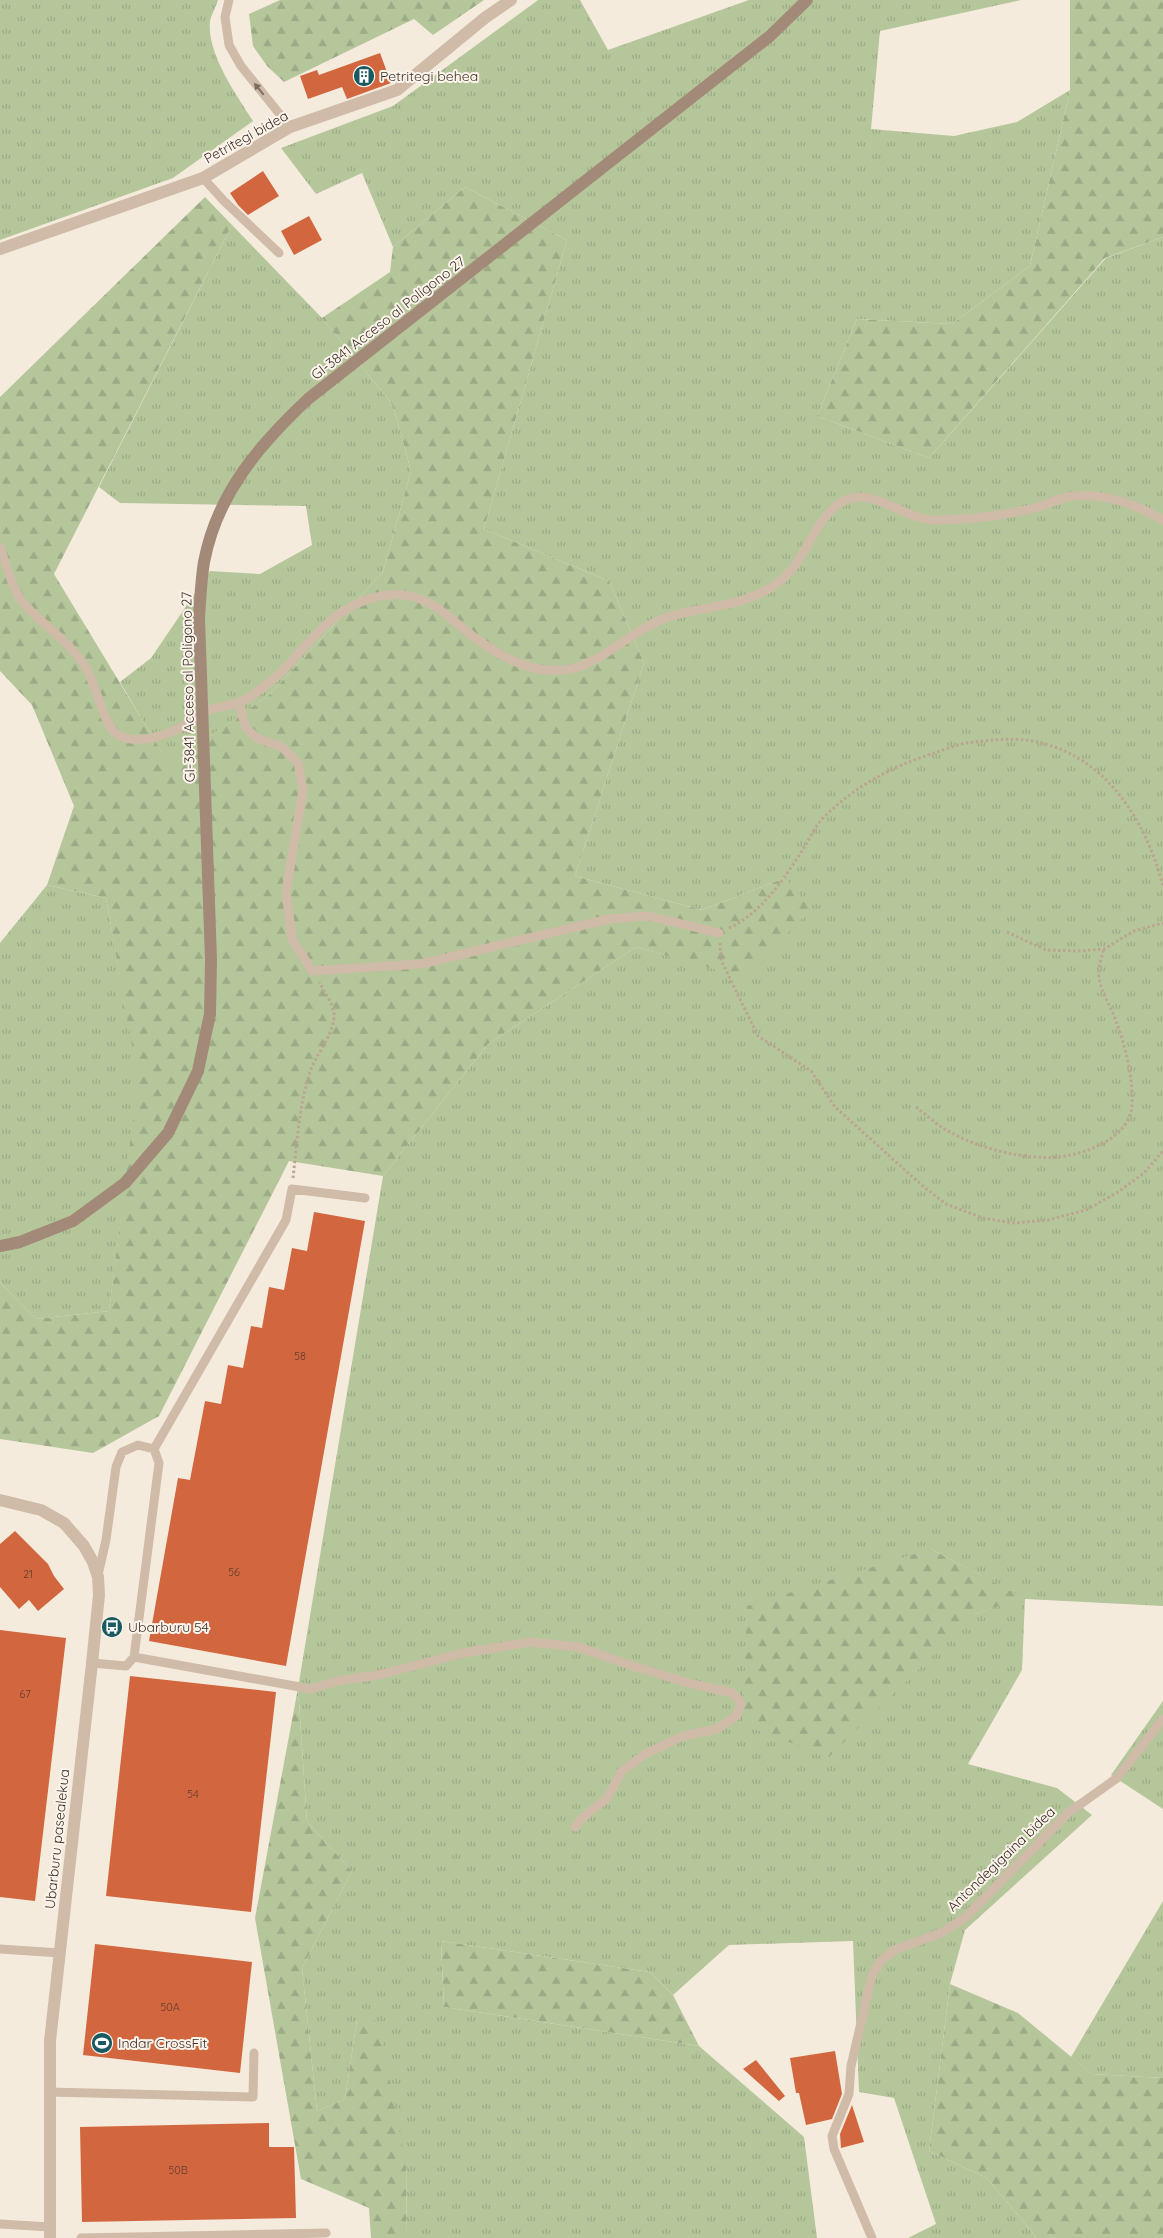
<svg xmlns="http://www.w3.org/2000/svg" width="1163" height="2238" font-family="Quicksand,sans-serif">
	<style>
		.grass { fill: url(#grass-tufts); fill-rule: evenodd }
		.forest { fill: url(#forest-firs) }
		.building { fill: #d2673f }
		.lines { fill: none; stroke-linecap: round; stroke-linejoin: round }
		.path { stroke: #bba591; stroke-width: 3; stroke-dasharray: 2.5 2.5; stroke-linecap: butt }
		.lane { stroke: #cfbba8; stroke-width: 9 }
		.street { stroke: #cfbba8; stroke-width: 12 }
		.secondary { stroke: #a38978; stroke-width: 12 }
		.oneway { fill: #7e6e62 }
		.labels { text-anchor: middle; dominant-baseline: central; stroke-width: 4; stroke-linejoin: round; paint-order: stroke }
		.number-label { font-size: 11px; fill: #613d2e }
		.poi-label { font-size: 14px; fill: #3b2f29; stroke: #fcf4eb; text-anchor: start }
		.street-label { font-size: 14px; fill: #3b2f29; stroke: #fcf4eb }
	</style>
	<defs>
		<pattern id="grass-tufts" width="24" height="20" patternUnits="userSpaceOnUse" patternTransform="scale(1.25)"><rect width="24" height="20" fill="#b6c69b"/><path d="M3 7l-1-3M5 7V3M7 7l1-3M15 17l-1-3M17 17v-4M19 17l1-3" fill="none" stroke="#9daa86"/></pattern>
		<pattern id="forest-firs" width="22" height="20" patternUnits="userSpaceOnUse" patternTransform="scale(1.25)"><rect width="22" height="20" fill="#b6c69b"/><path d="M5 1l3.5 6h-7zM16 11l3.5 6h-7z" fill="#9daa86"/></pattern>
	</defs>
	<rect width="100%" height="100%" fill="#f5ebdd"/>
	<path class="grass" d="M0 0H218C216 7 211 15 210 22 207 54 236 94 253 121L173 178 0 240Z
		M538 0H580L608 50 749 0H1021L880 31 871 129 954 136 1017 122 1070 90 1030 266 952 324 857 319 817 416 929 458 1106 258 1163 237V1606L1025 1599 1022 1670 968 1764 1057 1788 1092 1815 965 1930 950 1984 929 2151 987 2178 1037 2238H908L936 2224 894 2098 859 2092 853 1941 729 1945 673 1995 650 1972 441 1941 444 2007 699 2046 804 2137 817 2238H407L406 2166 357 2020 345 2099 317 2111 302 1968 352 1871 307 1822 298 1688 383 1176 488 1044 636 947 745 977 785 878 702 910 575 876 644 663 609 581 484 529 567 240 465 187 393 247 362 173 316 194 281 148 393 106ZM931 1549 1022 1598 975 1614Z
		M232 225 322 318 393 405 411 471 383 572 269 695 169 765 120 682 151 658 210 571 260 574 312 545 306 506 120 503 99 487Z
		M47 885 106 898 139 1080 109 1311 36 1319 0 1282V943Z
		M1163 1701V1809L1111 1775Z
		M1163 1901V2078L1092 2074 1071 2057Z"/>
	<path class="forest" d="M280 0H484L433 35 414 19 284 82 267 66 253 46 249 14Z
		M1070 0H1163V237L1105 258 929 458 817 416 857 319 952 324 1030 266 1070 90Z
		M465 187 567 240 484 529 609 581 644 663 575 876 702 910 785 878 811 909 745 978 636 947 488 1044 383 1176 289 1161 159 1416 93 1453 0 1439V1282L36 1319 109 1311 138 1080 106 898 47 885 74 806 32 705 0 671V397L205 197 232 225 54 574 169 764 269 695 383 572 411 471 393 405 322 318 390 272 393 247Z
		M931 1549 1023 1598 975 1614 829 1757 743 1725 747 1606Z
		M298 1688 307 1822 352 1871 302 1968 317 2111 345 2099 357 2020 379 2021 406 2166 407 2238H371L369 2208 301 2179 255 1918Z
		M441 1941 650 1972 673 1995 699 2046 444 2007Z
		M950 1984 1018 2013 1092 2074 1163 2078V2238H1037L987 2178 929 2151Z"/>
	<path class="building" d="M380 53 391 83 347 99 342 87 308 99 300 76 317 70 319 75Z
		M263 171 279 196 248 215 238 205 230 193Z
		M309 216 322 240 294 255 281 231Z
		M314 1212 365 1221 286 1666 149 1641 178 1478 190 1480 205 1401 221 1404 228 1365 243 1368 251 1326 262 1328 269 1287 284 1290 292 1248 307 1251Z
		M15 1531 48 1564 54 1576 64 1589 38 1611 29 1600 19 1609 0 1587V1544Z
		M0 1630 66 1638 35 1901 0 1897Z
		M130 1676 276 1692 251 1912 106 1896Z
		M95 1944 252 1962 240 2073 83 2055Z
		M835 2051 842 2094 832 2119 806 2125 799 2093H796L790 2058Z
		M756 2060 785 2096 779 2101 743 2069Z
		M852 2105 864 2142 841 2148 840 2134Z
		M269 2123V2147H294L296 2218 82 2222 80 2127Z"/>
	<g class="lines">
		<path class="path" d="M729 928C762 913 786 876 805 846 811 836 817 823 826 815 859 784 891 767 934 753 944 750 955 745 966 743 989 740 1016 737 1038 742 1108 758 1146 822 1163 886
			M1007 932 1046 950 1078 951 1104 949 1134 931 1163 923
			M720 943 721 960 758 1036 811 1071 835 1107 925 1188 946 1204 983 1218 1013 1223 1048 1220 1086 1210 1118 1192 1144 1173 1163 1151
			M916 1107C925 1114 934 1122 943 1128 975 1148 1023 1160 1059 1157 1086 1154 1129 1138 1132 1106 1134 1081 1125 1044 1116 1021 1110 1004 1098 989 1099 971 1099 964 1102 956 1104 949
			M293 1178C297 1143 299 1106 310 1072 316 1054 333 1036 334 1017 335 1006 324 991 319 982"/>
		<path class="lane" d="M229 0 225 17 229 45 241 66 290 127
			M203 178 224 201 279 253
			M0 547C7 566 12 590 25 605 45 627 69 641 85 666 96 683 103 726 118 735 139 747 173 733 192 721 193 720 201 713 203 712 218 705 236 707 250 697 261 689 273 680 283 670 310 643 330 611 369 599 423 582 444 616 482 643 508 661 542 677 575 668 609 657 634 629 668 617 703 606 745 607 776 584 806 564 813 519 842 502 872 484 904 521 936 520 969 520 1002 516 1034 508 1046 505 1057 499 1068 497 1101 491 1135 504 1163 520
			M239 703 246 728 257 738 282 747 298 763 303 790 286 892 292 939 312 971 421 964 609 919 649 916 719 933
			M154 1449 286 1220 292 1189 365 1198
			M134 1657 311 1689 337 1681 378 1675 463 1653 531 1642 578 1647 633 1666 692 1684 733 1693 741 1703 737 1715 717 1729 683 1736 645 1754 622 1771 607 1798 581 1819 575 1827
			M92 1663 126 1666 134 1657 159 1463 154 1449 138 1445 122 1452 116 1467 106 1540 98 1575
			M0 1949 60 1953
			M49 2092 253 2097 254 2053
			M0 2224 50 2227
			M81 2238 326 2233
			M872 2238 834 2149 832 2136 849 2094 851 2066 872 1975 880 1962 894 1950 941 1933 966 1917 1068 1813 1117 1778 1163 1719"/>
		<path class="street" d="M0 249 203 178 290 127 397 90 486 17 511 0
			M0 1500 41 1510 64 1523 84 1546 93 1562 98 1577 99 1595 92 1663 50 2041V2238"/>
		<path class="secondary" d="M0 1246 20 1242 73 1221 125 1183 168 1133 198 1071 210 1014 211 960 199 619C200 600 201 581 204 562 217 494 259 445 308 399L770 36 807 0"/>
	</g>
	<defs><path id="oneway-solid" d="M-6-.8H1V-3.2L6.5 0L1 3.2V.8H-6Z" transform="scale(1.25)"/></defs>
	<use class="oneway" href="#oneway-solid" transform="translate(259 89) rotate(-129)"/>
	<defs>
		<g id="building-disc" transform="scale(1.125)"><circle r="9.5" fill="#195a61" stroke="#fcf4eb"/><path d="M-4-6H4V6H1V3H-1V6H-4ZM-2.5-4.3h1.7v1.8h-1.7ZM.8-4.3h1.7v1.8H.8ZM-2.5-1h1.7V.8h-1.7ZM.8-1h1.7V.8H.8Z" fill="#fff"/></g>
		<g id="bus-disc" transform="scale(1.125)"><circle r="9.5" fill="#195a61" stroke="#fcf4eb"/><path d="M-5-6H5V4H4V6H2V4H-2V6H-4V4H-5ZM-3.5-4V0h7V-4ZM-3.5 1.2v1.5H-2V1.2ZM2 1.2v1.5H3.5V1.2Z" fill="#fff"/></g>
		<g id="stadium-disc" transform="scale(1.125)"><circle r="9.5" fill="#195a61" stroke="#fcf4eb"/><path d="M0-5a6.5 5 0 1 0 0 10a6.5 5 0 1 0 0-10ZM-3.5-1.8h7v3.6h-7Z" fill="#fff"/></g>
	</defs>
	<g fill-rule="evenodd">
		<use href="#building-disc" x="364" y="76"/>
		<use href="#bus-disc" x="112" y="1627"/>
		<use href="#stadium-disc" x="102" y="2043"/>
	</g>
	<g class="labels">
		<g class="number-label">
			<text x="300" y="1356">58</text>
			<text x="234" y="1572">56</text>
			<text x="28" y="1574">21</text>
			<text x="25" y="1694">67</text>
			<text x="193" y="1794">54</text>
			<text x="170" y="2007">50A</text>
			<text x="178" y="2170">50B</text>
		</g>
		<g class="poi-label">
			<text x="380" y="76">Petritegi behea</text>
			<text x="128" y="1627">Ubarburu 54</text>
			<text x="118" y="2043">Indar CrossFit</text>
		</g>
		<g class="street-label">
			<text transform="translate(246 137) rotate(-29)">Petritegi bidea</text>
			<text transform="translate(388 318) rotate(-38)">GI-3841 Acceso al Polígono 27</text>
			<text transform="translate(188 687) rotate(-91)">GI-3841 Acceso al Polígono 27</text>
			<text transform="translate(57 1839) rotate(-84)">Ubarburu pasealekua</text>
			<text transform="translate(1001 1859) rotate(-44)">Antondegigaina bidea</text>
		</g>
	</g>
</svg>
